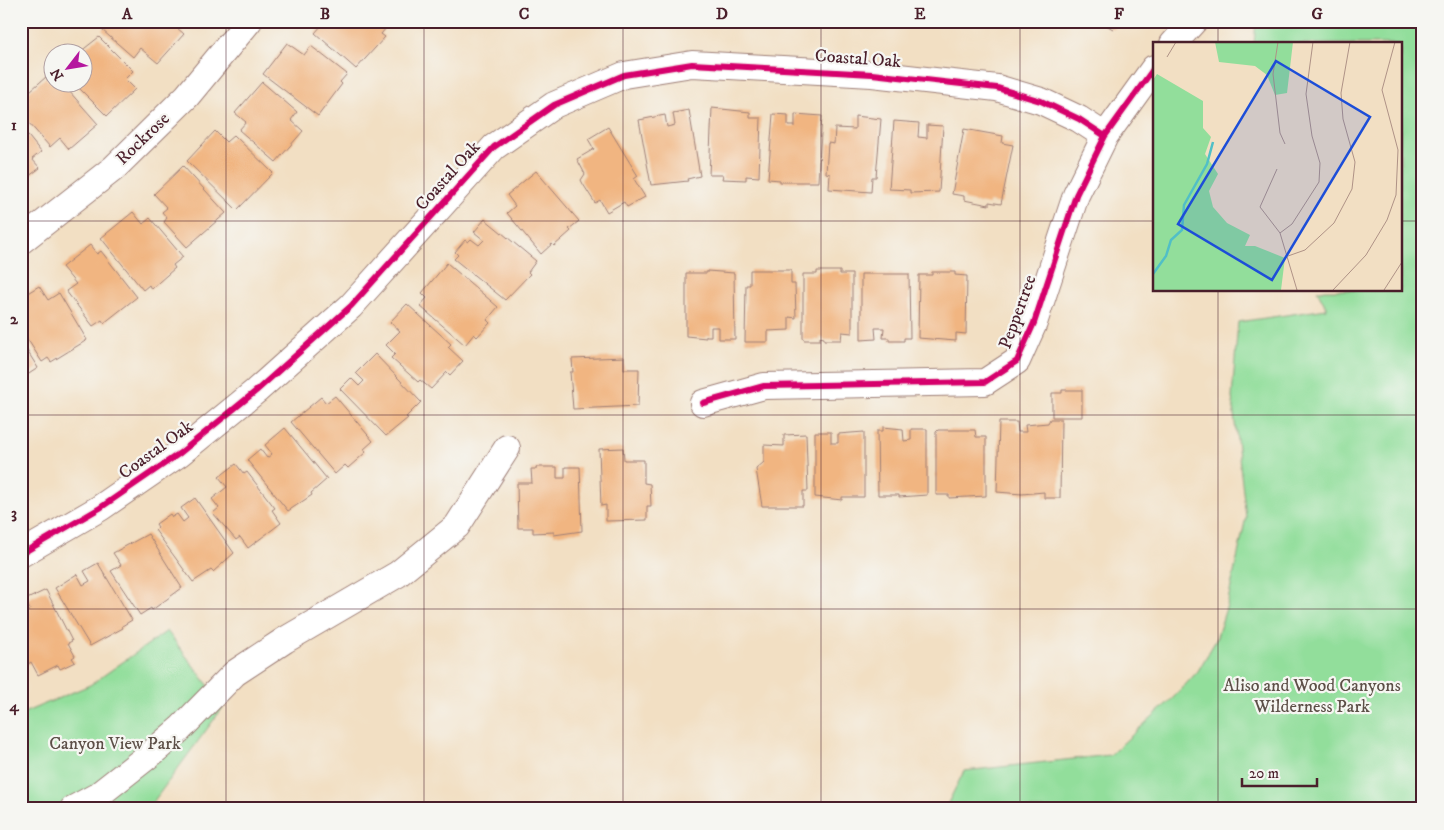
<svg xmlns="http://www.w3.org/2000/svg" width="1444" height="830" font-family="'IM FELL DW Pica',serif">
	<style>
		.green { fill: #92de9b; stroke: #6e7e63 }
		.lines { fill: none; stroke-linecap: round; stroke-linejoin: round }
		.stream { stroke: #51bfc7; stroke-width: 8 }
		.building { fill: #f1b581 }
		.minor-casing { stroke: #9e7f77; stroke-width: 28 }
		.minor { stroke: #fff; stroke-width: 26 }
		.cycleway-casing { stroke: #f6f6f2; stroke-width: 9 }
		.cycleway { stroke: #d6006c; stroke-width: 6 }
		.grid { fill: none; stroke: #4a1f2b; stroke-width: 1; stroke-opacity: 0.55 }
		.labels { text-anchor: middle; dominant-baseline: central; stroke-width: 4.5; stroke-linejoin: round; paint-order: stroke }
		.street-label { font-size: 18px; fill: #4a1f2b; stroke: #f6f6f2 }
		.park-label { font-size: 18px; fill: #5c4f47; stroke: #f6f6f2 }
		.inset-river { fill: none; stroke: #51bfc7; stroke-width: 2.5 }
		.inset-road { fill: none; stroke: #af9286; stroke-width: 1 }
		.view { fill: #1d4ed8; fill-opacity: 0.15; stroke: #1d4ed8; stroke-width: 2.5 }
		.inset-edge { fill: none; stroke: #4a1f2b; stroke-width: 2.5 }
		.neatline { fill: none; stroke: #4a1f2b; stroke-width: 2 }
		.grid-label { font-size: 16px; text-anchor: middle; font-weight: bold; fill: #4a1f2b }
	</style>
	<rect width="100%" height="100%" fill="#f6f6f2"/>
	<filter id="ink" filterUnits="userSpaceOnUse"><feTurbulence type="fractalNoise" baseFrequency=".02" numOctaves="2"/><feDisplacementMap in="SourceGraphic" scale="10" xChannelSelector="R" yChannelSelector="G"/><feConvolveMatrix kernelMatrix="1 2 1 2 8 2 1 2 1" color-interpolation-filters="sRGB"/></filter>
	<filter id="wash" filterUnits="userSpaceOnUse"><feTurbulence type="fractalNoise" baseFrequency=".0096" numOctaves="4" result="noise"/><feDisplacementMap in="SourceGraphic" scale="20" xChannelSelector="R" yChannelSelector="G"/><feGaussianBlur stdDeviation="1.12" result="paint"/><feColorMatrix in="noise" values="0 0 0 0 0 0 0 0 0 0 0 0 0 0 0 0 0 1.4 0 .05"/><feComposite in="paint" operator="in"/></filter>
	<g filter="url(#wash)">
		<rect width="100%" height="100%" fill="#f2dfc3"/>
		<path class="green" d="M1256 21H1423V809H945L964 771 1110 755 1173 698 1198 671 1216 640 1227 605 1246 517 1232 397 1238 322 1327 309 1317 290H1400V44H1254Z
			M167 631 224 706 148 809H21V714L90 685Z"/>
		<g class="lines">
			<path class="stream" d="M1400 809 1423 801"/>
		</g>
		<g id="blocks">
			<path class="building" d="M109 21H169L184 34 158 63 140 48 133 57 102 30Z
				M318 21H379L386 28 381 34 385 37 356 69 315 33 322 25Z
				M1099 21H1117L1113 29Z
				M99 37 133 71 125 79 135 89 107 116 73 82H82V52H80Z
				M287 43 304 55 311 46 347 74 340 82 342 84 318 116 263 74Z
				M46 77 48 81 52 77V82H61L98 124 69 149 60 138 50 147 21 114V105L26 100 23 97Z
				M262 82 297 112 291 120 303 131 276 162 239 130 246 122 235 113Z
				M712 108 750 112V118H761L759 177 746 176V180L722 179 723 175H709Z
				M689 110 700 176 687 179 688 181 651 185 639 120 665 115 667 127 675 125 673 113Z
				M773 114 788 115V126H795V114L822 116 818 182H780V180L768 179Z
				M855 116 881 119 876 177H872L871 192 829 189 830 174 826 173 828 143 834 144 835 128 855 129Z
				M894 121 919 123 918 137 927 138V125L943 126 939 192 910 193V190L889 189Z
				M21 127 41 152 32 159 40 168 21 182Z
				M608 127 638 176 634 179 645 197 627 207 624 202 607 212 600 200 595 203 583 184 581 180 585 174 577 159 594 149 588 139Z
				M964 129 1003 136 1002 143 1013 145 1001 204 989 202V205L964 200V196L952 194Z
				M215 131 226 142 234 135 273 173 237 210 187 161Z
				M183 166 226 213 187 247 164 222 167 218 162 212 167 208 154 194Z
				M536 171 579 221 569 229 571 231 554 246 552 244 541 254 507 213 515 206 507 195Z
				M133 212 143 224 150 218 183 257 173 265 175 268 151 289 149 285 143 290 101 238Z
				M485 219 536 261 528 272 530 274 505 300 454 259 458 255 455 252 465 240 468 242 471 239 479 245 484 240 474 232Z
				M90 245 97 254 101 251 137 297 104 323 102 320 93 326 66 291 76 284 62 267Z
				M447 263 498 307 487 320 490 323 477 337 474 334 465 345 420 306 427 298 422 293Z
				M750 270H791V284H795L796 318 789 317V330L768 331V342H745L746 285H750Z
				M707 271 734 273 735 339H719V327H711V336H706V338L686 336V273H707Z
				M817 271H840V274H852V333L842 332 841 340H824V338L820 337V340H804L803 338V274H817Z
				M932 272H955V275L967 276 966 334 956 333V341L918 338 919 275H932Z
				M861 274H909L910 338H904V341H889V338H883L884 328H875L876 339 861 340Z
				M39 286 48 300 59 293 87 340 51 362 48 358 42 362 21 329V297Z
				M407 304 451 344 448 347 463 361 450 375 447 372 431 389 420 380 418 382 391 358 395 354 386 345 400 331 390 322Z
				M21 341 38 368 21 379Z
				M375 354 421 402 406 417 408 418 386 436 340 389 351 378 359 386 364 381 356 373Z
				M624 357V369H639L638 406 573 409 570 372H573L572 359Z
				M1062 390H1082V417H1052V393H1062Z
				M335 396 373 441 363 450 366 452 348 468 345 465 335 474 291 422 321 397 326 403Z
				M1050 419H1061L1060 498H1044V492L1022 494 997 492 999 422H1017L1018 432H1026L1025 425 1048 423Z
				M883 427 903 429 904 441 911 440V429H927V495L899 497V495H878L877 431H883Z
				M285 428 327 479 311 493 312 495 288 511 247 460 260 449 267 458 272 454 265 445Z
				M938 430H975L976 437H986V496L949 498V495H936V432Z
				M815 432H831V443H838V434L864 432V497H842V500L815 497Z
				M806 434 808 491H803V506H762L756 469 764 462V445L784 446V435Z
				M623 448 624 460H644V483L650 484 651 506H647V520L606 521V505L601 506 599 449Z
				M236 464 244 474 247 472 275 508 272 510 281 523 248 548 240 537 236 540 213 513 219 508 212 499 227 487 219 477Z
				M536 467H557V478H565V467H580L582 531 554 535V532L533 533V528H518L517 483H532L531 469H536Z
				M195 498 234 553 213 572 211 570 193 582 155 530 158 527 156 524 170 514 172 517 177 514 183 522 188 518 181 508Z
				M148 534 182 588 152 610 151 608 140 615 111 571 121 565 113 553Z
				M98 563 132 620 122 626 123 628 90 646 55 588 77 574 83 585 90 581 84 571Z
				M46 590 72 641 68 643 75 656 72 658 75 662 60 669 58 665 38 675 31 662 28 664 21 650V615L30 610 25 600Z"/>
		</g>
	</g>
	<g filter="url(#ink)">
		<use href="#blocks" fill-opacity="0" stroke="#9e7f77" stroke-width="1"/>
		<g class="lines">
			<g class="minor-casing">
				<path id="minor" d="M1173 44 1194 21
					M21 241 114 168 187 96 249 21
					M703 403 764 386 985 382 1017 361 1034 323 1076 195 1105 136 1154 68
					M21 554 100 508 180 453 256 391 351 306 494 147 554 105 624 75 692 64 872 74 997 88 1041 101 1079 119 1105 136
					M73 809 97 796 153 752 180 729 235 673 285 640 398 574 457 526 507 448"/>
			</g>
			<use href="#minor" class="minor"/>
			<g class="cycleway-casing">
				<path id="cycleway" d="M703 403 764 386 985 382 1017 361 1034 323 1076 195 1105 136 1154 68
					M21 554 100 508 180 453 256 391 351 306 494 147 554 105 624 75 692 64 872 74 997 88 1041 101 1079 119 1105 136"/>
			</g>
			<use href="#cycleway" class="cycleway"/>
		</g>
	</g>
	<path class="grid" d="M226 21V809M424 21V809M623 21V809M821 21V809M1020 21V809M1218 21V44M21 221H1154M1400 221H1423M1218 290V809M21 415H1423M21 609H1423"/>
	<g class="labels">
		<g class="street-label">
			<text transform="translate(858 59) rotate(4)">Coastal Oak</text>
			<text transform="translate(143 139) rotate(-44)">Rockrose</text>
			<text transform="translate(448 176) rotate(-48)">Coastal Oak</text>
			<text transform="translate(1018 312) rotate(-70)">Peppertree</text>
			<text transform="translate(156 450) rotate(-36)">Coastal Oak</text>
		</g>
		<g class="park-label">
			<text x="1312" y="686">Aliso and Wood Canyons<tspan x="1312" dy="21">Wilderness Park</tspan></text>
			<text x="115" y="744">Canyon View Park</text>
		</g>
	</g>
	<g transform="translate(1153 42)">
		<rect width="249" height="249" fill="#f2dfc3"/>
		<path d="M62 0H140L134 51 122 53 114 33 102 24 66 20ZM4 32 50 59V86L58 95 52 112 65 132 56 149 60 165 74 181 97 193 92 204H102L132 216 128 248H0V38Z" fill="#92de9b"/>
		<path class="inset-river" d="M0 232 13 214 18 198 29 188 31 163 54 122 60 100"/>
		<path class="inset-road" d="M125 0 120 32 127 91 132 102M14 15 23 0M124 127 107 165 127 191 144 248M127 191 139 182 166 140 167 121 159 94 153 52 160 0M135 214 152 208 181 181 199 147 202 120 190 77 188 51 197 0M180 248 213 213 234 178 243 153 245 108 229 48 242 0M231 248 249 220"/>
		<path class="view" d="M123 19 217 75 119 238 25 182Z"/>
		<rect width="249" height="249" class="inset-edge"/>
	</g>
	<rect width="1444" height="830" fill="none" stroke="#f6f6f2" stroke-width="55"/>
	<g transform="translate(68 68) rotate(239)"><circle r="24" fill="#f6f6f2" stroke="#b1a0a2"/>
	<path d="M0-4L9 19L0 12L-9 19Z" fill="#b5179e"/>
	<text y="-8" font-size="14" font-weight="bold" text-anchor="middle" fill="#4a1f2b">N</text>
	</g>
	<path d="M1242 778v8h75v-8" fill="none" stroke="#4a1f2b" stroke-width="2.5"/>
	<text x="1249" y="778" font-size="15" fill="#4a1f2b" stroke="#f6f6f2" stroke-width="4" paint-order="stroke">20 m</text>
	<rect x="28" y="28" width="1388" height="774" class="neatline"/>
	<g class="grid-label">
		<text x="127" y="19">A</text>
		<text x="325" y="19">B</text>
		<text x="524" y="19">C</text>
		<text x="722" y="19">D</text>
		<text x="920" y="19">E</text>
		<text x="1119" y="19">F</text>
		<text x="1317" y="19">G</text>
		<text x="14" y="130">1</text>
		<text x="14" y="324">2</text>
		<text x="14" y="518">3</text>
		<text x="14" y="711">4</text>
	</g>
</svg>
